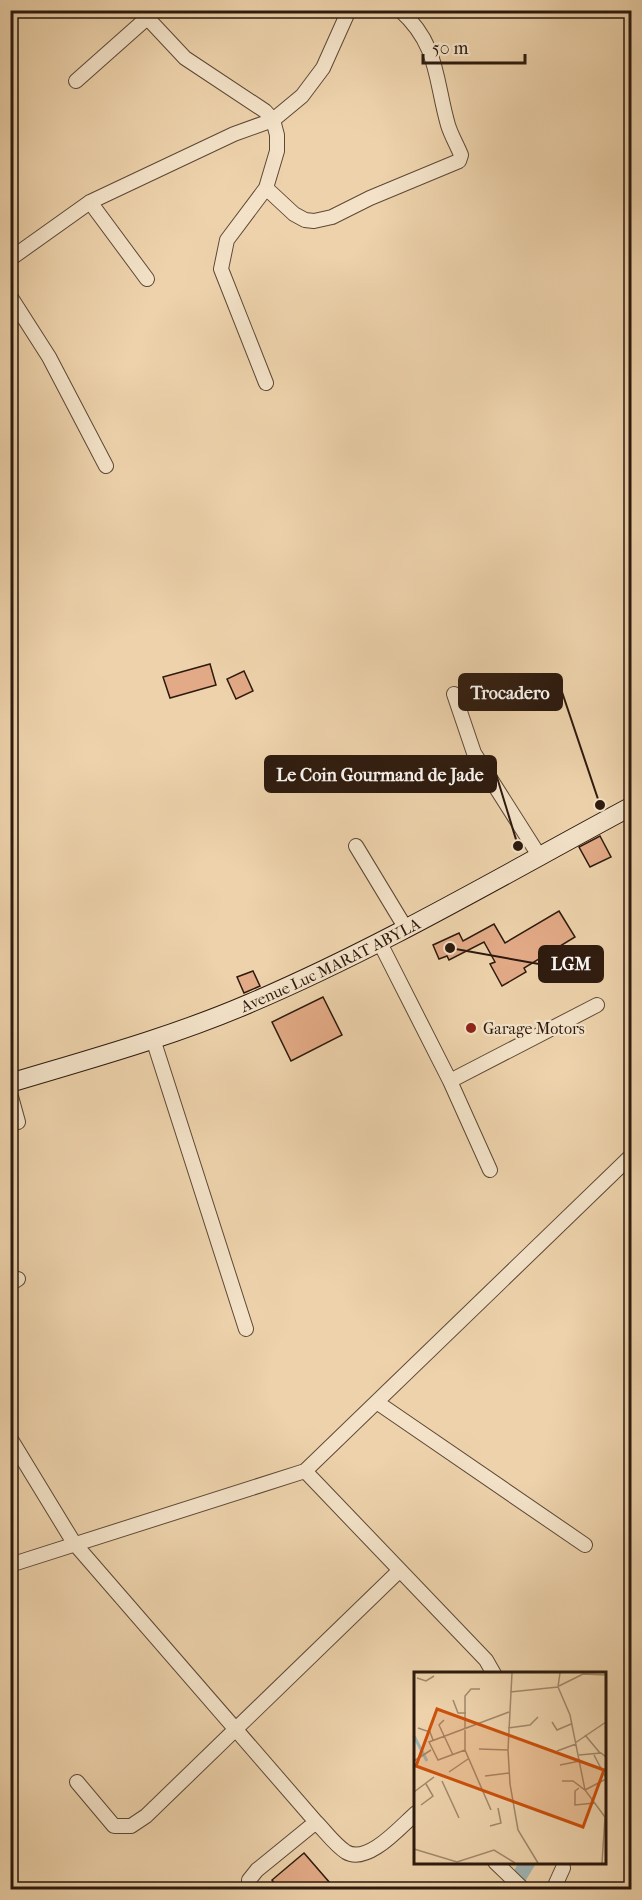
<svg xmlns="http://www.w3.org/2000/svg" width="642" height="1900" font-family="'IM FELL French Canon',serif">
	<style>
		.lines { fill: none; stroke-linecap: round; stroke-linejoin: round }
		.canal { stroke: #9eb5b5; stroke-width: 15 }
		.building { fill: #e2aa86; stroke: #2d1a0e; stroke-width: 1.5 }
		.street-casing { stroke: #5d4835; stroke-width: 16 }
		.secondary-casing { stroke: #2d1a0e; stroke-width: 20 }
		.street { stroke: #f3e2c8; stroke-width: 14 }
		.secondary { stroke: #f3e2c8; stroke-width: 18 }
		.poi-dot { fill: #8f2418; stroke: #f3e2c8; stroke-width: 2 }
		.labels { text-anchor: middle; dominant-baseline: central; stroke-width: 4.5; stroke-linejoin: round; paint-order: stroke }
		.street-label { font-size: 16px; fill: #2d1a0e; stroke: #f3e2c8 }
		.poi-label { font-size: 16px; fill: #2d1a0e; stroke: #f3e2c8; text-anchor: start }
		.inset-river { fill: none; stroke: #9eb5b5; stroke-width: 3 }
		.inset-road { fill: none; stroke: #a0886c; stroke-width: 1.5 }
		.view { fill: #cc500c; fill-opacity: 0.15; stroke: #cc500c; stroke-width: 3 }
		.inset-edge { fill: none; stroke: #2d1a0e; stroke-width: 3 }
		.leader { fill: none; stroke: #2d1a0e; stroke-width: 2 }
		.callout-dot { fill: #2d1a0e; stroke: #f3e2c8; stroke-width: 2 }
		.callout { fill: #2d1a0e; stroke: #2d1a0e; stroke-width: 2 }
		.callout-label { font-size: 18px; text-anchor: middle; font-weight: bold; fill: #fff }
	</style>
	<rect width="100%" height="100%" fill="#edd2ab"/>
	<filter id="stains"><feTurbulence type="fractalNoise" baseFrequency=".00333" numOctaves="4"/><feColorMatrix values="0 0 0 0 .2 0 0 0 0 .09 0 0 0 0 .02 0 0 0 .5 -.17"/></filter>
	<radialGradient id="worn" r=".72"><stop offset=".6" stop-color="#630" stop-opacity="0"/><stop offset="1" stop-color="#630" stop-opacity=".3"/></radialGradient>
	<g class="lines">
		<path class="canal" d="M511 1890 528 1862"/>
	</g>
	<path class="building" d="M210 664 216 685 170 698 163 677Z
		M244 671 253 691 236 699 227 679Z
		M600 836 611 857 590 867 579 847Z
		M559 911 575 937 524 968 526 972 502 986 490 964 495 962 484 942 449 960 447 956 439 959 433 945 459 933 463 941 494 924 505 943Z
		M253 971 260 986 244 993 237 977Z
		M323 997 342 1035 291 1061 272 1022Z
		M304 1853 330 1883 322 1890H280L272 1880Z"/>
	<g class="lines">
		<g class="street-casing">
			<path id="street" d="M140 10 185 58 265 111 273 120 277 135V151L266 188 227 240 221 269 266 383
				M10 13 13 10
				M76 81 147 18
				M266 188 294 214 305 220 314 221 332 217 370 198 459 161 461 155C457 145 451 135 448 125 435 80 439 45 400 10
				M90 202 147 279
				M10 259 90 202 234 134 273 120 302 96 323 68 349 10
				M10 296 49 357 106 466
				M454 694 474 753 540 857
				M356 846 405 927
				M379 941 450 1081 490 1170
				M153 1039 246 1329
				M450 1081 597 1005
				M10 1093 18 1122
				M10 1284 18 1279
				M378 1403 585 1545
				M10 1438 74 1543 316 1822C325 1831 335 1845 346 1852 368 1865 401 1826 416 1813
				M305 1471 486 1660 494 1674
				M10 1565 305 1471 632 1155
				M77 1782 114 1826H131L146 1816 399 1571
				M495 1862 524 1890
				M249 1890V1880L257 1870 316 1822
				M553 1890 563 1868"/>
		</g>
		<g class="secondary-casing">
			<g id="secondary">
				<path id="s1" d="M10 1083C90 1059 171 1037 248 1004 380 948 505 874 632 806"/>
			</g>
		</g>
		<use href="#street" class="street"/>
		<use href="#secondary" class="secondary"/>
	</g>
	<circle class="poi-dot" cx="471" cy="1028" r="6"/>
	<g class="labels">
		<g class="street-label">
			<text stroke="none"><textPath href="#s1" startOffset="342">Avenue Luc MARAT ABYLA</textPath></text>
		</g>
		<g class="poi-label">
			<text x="483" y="1028">Garage Motors</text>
		</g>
	</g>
	<g transform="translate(414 1672)">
		<rect width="192" height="192" fill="#edd2ab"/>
		<path class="inset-river" d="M0 64 13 89"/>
		<path class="inset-road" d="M98 1 94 78 96 112 104 158 124 191M146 1 144 15 156 43 171 118 191 145 188 191M3 6 12 9 20 4M145 14 169 2 192 3M66 17H57L51 24V78L77 138M96 20 144 15M39 28 44 41H52M30 48 25 53 39 83M138 50 143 58 157 52M4 56 16 60 19 68M94 56 116 53 124 45M171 63 186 81M161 71 192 50M65 77 94 78M51 78 24 88 15 70 95 40M143 79 162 72M165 83 187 81 192 85M180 83 192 106M0 89 17 78M146 93 166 89M35 100 54 87M71 104 95 101M28 109 45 146M148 109H159L171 118 192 107M165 116 161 119V133L181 131M0 120 20 105M7 133 19 124 12 112M76 154 87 151 84 136M0 177 43 190 80 178 101 191"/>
		<path class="view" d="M23 37 190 98 169 155 2 94Z"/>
		<rect width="192" height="192" class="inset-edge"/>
	</g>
	<path class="leader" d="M600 805L562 692M518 846L496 774M450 948L539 964"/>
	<g class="callout-dot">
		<circle cx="600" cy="805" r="6"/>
		<circle cx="518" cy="846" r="6"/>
		<circle cx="450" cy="948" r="6"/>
	</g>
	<g class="callout">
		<rect x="459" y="674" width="103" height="36" rx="6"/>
		<rect x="265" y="756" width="231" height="36" rx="6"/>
		<rect x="539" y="946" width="64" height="36" rx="6"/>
	</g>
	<g class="callout-label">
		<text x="510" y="699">Trocadero</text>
		<text x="380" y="781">Le Coin Gourmand de Jade</text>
		<text x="571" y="970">LGM</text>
	</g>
	<rect width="642" height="1900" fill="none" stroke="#edd2ab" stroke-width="36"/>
	<rect x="12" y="12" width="618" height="1876" fill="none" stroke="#2d1a0e" stroke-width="3"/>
	<rect x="18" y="18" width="606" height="1864" fill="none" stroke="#2d1a0e" stroke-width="1.5"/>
	<path d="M423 54v9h102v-9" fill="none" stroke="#2d1a0e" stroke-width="3"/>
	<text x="432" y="54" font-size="18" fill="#2d1a0e" stroke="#f3e2c8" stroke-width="4.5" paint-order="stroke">50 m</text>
	<rect width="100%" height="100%" filter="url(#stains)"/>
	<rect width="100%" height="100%" fill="url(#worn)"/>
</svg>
